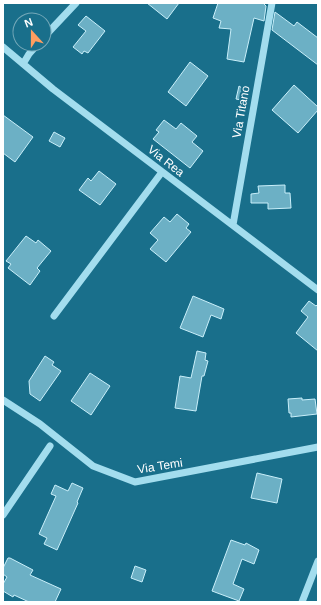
<svg xmlns="http://www.w3.org/2000/svg" width="321" height="605" font-family="Arial,sans-serif">
	<style>
		.building { fill: #6cb0c5; stroke: #c9effa }
		.lines { fill: none; stroke-linecap: round; stroke-linejoin: round }
		.minor { stroke: #a3ddee; stroke-width: 7 }
		.labels { text-anchor: middle; dominant-baseline: central; stroke-width: 4; stroke-linejoin: round; paint-order: stroke }
		.street-label { font-size: 12px; fill: #fff; stroke: #196f8b }
	</style>
	<rect width="100%" height="100%" fill="#196f8b"/>
	<path class="building" d="M147 3H179L167 19Z
		M218 3H263L266 6 264 21 254 18 244 62 227 59 231 29 219 28 221 21 213 18Z
		M275 12 294 26 297 22 318 38V65L272 30Z
		M86 16 105 31 88 53 84 51 82 54 73 47 86 31 78 25Z
		M190 62 208 76 186 106 168 92Z
		M294 85 318 107V110L298 133 272 110Z
		M239 86 248 92 246 101 236 99Z
		M3 115 33 137 15 162 3 153Z
		M164 120 176 129 181 123 197 136 192 142 203 151 190 168 153 139 159 132 156 130Z
		M54 132 65 138 60 147 49 141Z
		M99 171 116 184 100 205 79 190 88 178 91 181Z
		M285 185V193H290L291 208 268 209V203H251V194L259 193 258 186Z
		M177 214 189 224 186 228 191 232 166 262 150 249 158 240 150 233 164 217 170 222Z
		M26 236 36 243 38 240 51 251 37 268 40 271 30 285 8 268 11 264 6 261Z
		M193 296 224 309 221 319 211 315 203 337 180 328Z
		M309 301 316 306 318 304V351L296 333 308 317 301 311Z
		M197 351 206 353 205 360 208 361 204 376H202L196 411 175 408 180 376 191 378Z
		M45 356 54 362 52 365 61 371 40 401 30 394 29 381Z
		M90 373 110 386 91 415 71 401Z
		M302 398V400L315 399 317 414 291 417V413H289L288 399Z
		M257 473 282 479 277 503 251 498Z
		M72 483 83 488 77 502 78 503 57 550 44 544 47 538 39 534 56 496 51 494 55 485 68 491Z
		M231 540 245 545 246 543 259 550 254 564 242 559 233 584 244 589 239 601 212 591Z
		M8 558H10L33 570 30 575 61 589 55 602H29L14 595 13 597 3 591V584L7 577 3 574V568Z
		M135 566 146 570 142 582 131 578Z"/>
	<g class="lines">
		<path class="minor" d="M44 37 76 3
			M3 47 53 89 318 290
			M23 64 29 54 38 44
			M233 225 272 3
			M54 316 162 172
			M3 400 40 424 93 466 135 482 318 447
			M3 515 50 446
			M302 602 318 561"/>
	</g>
	<g class="labels">
		<g class="street-label">
			<text transform="translate(241 112) rotate(-80)">Via Titano</text>
			<text transform="translate(166 161) rotate(38)">Via Rea</text>
			<text transform="translate(160 466) rotate(-9)">Via Temi</text>
		</g>
	</g>
	<rect width="321" height="605" fill="none" stroke="#ffffff" stroke-width="8"/>
	<g transform="translate(32 32) rotate(339)"><circle r="19" fill="#196f8b" stroke="#75a9b9"/>
	<path d="M0-3L7 15L0 10L-7 15Z" fill="#ff9e60"/>
	<text y="-6" font-size="11" font-weight="bold" text-anchor="middle" fill="#ffffff">N</text>
	</g>
</svg>
